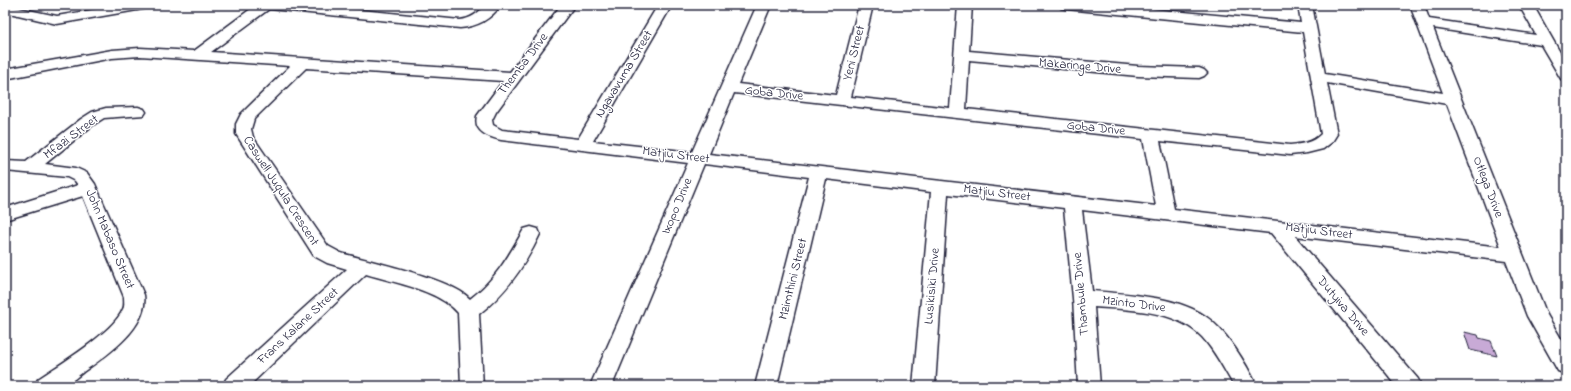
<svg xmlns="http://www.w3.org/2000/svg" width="1571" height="391" font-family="'Indie Flower',sans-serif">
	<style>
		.building { fill: #c8aad6; stroke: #22223b }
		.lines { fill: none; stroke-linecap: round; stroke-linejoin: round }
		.minor-casing { stroke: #22223b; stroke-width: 3 }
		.minor { fill: #fff; fill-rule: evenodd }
		.labels { text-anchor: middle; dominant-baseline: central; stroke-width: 3; stroke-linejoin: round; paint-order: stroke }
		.street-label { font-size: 13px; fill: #22223b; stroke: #fff }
	</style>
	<rect width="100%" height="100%" fill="#fff"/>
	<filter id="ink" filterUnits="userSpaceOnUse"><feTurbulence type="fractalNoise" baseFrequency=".025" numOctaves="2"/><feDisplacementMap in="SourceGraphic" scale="8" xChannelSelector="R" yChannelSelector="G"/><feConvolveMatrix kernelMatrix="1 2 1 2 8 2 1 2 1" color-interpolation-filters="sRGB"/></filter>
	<g filter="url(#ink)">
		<path class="building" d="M1464 332 1478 335 1479 338 1491 341 1497 356 1470 350Z"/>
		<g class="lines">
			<g class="minor-casing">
				<path id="minor" d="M5 5 57 16 120 5H150L148 8 143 9 57 24 5 12Z
					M256 5H311L460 20C471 19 478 13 486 5H501C491 19 477 27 460 28L269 9 211 52 510 72 561 5H575L496 112 492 120 493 125 502 130 578 139 658 5H672L593 141 692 152 757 5H771L738 84 836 95 859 5H873L851 97 950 108 958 5H972L969 51 1138 66 1199 68 1204 70 1207 73 1204 76 1199 78 1138 76 969 60 966 109 1290 145C1302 144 1312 143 1321 134L1303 32 1066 9 1061 8 1059 5H1109L1301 23 1298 5H1312L1325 74 1443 93 1410 5H1424L1429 19 1536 35 1519 5H1533L1566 63V81L1561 79 1541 45 1433 28 1547 315 1566 347V374L1558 371 1527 316 1506 261 1295 236 1418 379 1421 386H1397L1271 233 1082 210 1092 291C1126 294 1176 296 1205 316 1226 330 1246 363 1257 386H1234C1224 369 1215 351 1202 337 1175 309 1129 310 1094 307L1100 386H1078L1073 298 1064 208 948 194 935 386H913L931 192 826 179 777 386H755L809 177 704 164 612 386H590L688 163 501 140C489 137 473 132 477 116L503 81 306 68 254 119 251 129 253 137 328 246 341 253C369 261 453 279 470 299 496 279 508 257 524 229L531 227 538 229 540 234C525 266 507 292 479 314L483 386H461L458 313C439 290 395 283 366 274L249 386H223L226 379 347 269 327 263 314 256 236 134V124L241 114 290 66 140 56 112 58 5 79V69L112 50 140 48 194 51ZM1327 83 1447 104 1501 247 1174 209 1160 141 1290 155 1307 153 1323 149 1332 142 1337 134ZM734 93 1143 139 1156 206 709 154Z
					M138 107 144 109 146 112 144 115 104 118 93 125 45 164 76 168 87 173 95 184 144 295C149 327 106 356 83 372 78 376 69 384 63 386 54 388 43 386 35 386L38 379C59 365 114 332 123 309 125 306 124 301 124 297L83 196 5 220V208L78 185 75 181 67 177 5 171V161L26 162 81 119 92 112 106 108Z"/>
			</g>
			<use href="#minor" class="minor"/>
		</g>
	</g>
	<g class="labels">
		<g class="street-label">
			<text transform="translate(854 53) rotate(-76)">Yeni Street</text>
			<text transform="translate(523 64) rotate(-53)">Themba Drive</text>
			<text transform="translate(1080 66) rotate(5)">Makaringe Drive</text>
			<text transform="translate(624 74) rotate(-59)">Ngavavuma Street</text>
			<text transform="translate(774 93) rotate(6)">Goba Drive</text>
			<text transform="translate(1096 128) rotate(6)">Goba Drive</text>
			<text transform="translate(71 137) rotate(-37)">Mfazi Street</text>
			<text transform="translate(676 155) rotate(7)">Matjiu Street</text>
			<text transform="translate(1488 187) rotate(69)">Otlega Drive</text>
			<text transform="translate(281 191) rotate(57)">Caswell Juqula Crescent</text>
			<text transform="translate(997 193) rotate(7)">Matjiu Street</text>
			<text transform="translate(677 206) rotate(-67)">Ixopo Drive</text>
			<text transform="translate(1319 231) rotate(7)">Matjiu Street</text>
			<text transform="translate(110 239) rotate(67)">John Mabaso Street</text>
			<text transform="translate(793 279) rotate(-76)">Mzimthini Street</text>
			<text transform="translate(932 286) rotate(-85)">Lusikisiki Drive</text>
			<text transform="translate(1081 294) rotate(-95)">Thambule Drive</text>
			<text transform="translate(1134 304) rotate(7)">Mzinto Drive</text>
			<text transform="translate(1343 306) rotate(50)">Dutyiva Drive</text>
			<text transform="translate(298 326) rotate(-43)">Frans Kalane Street</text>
		</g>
	</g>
	<rect width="1571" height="391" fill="none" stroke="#fff" stroke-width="20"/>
	<rect x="10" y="10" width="1551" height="371" fill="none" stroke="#22223b" stroke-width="1.5" filter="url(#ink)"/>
</svg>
